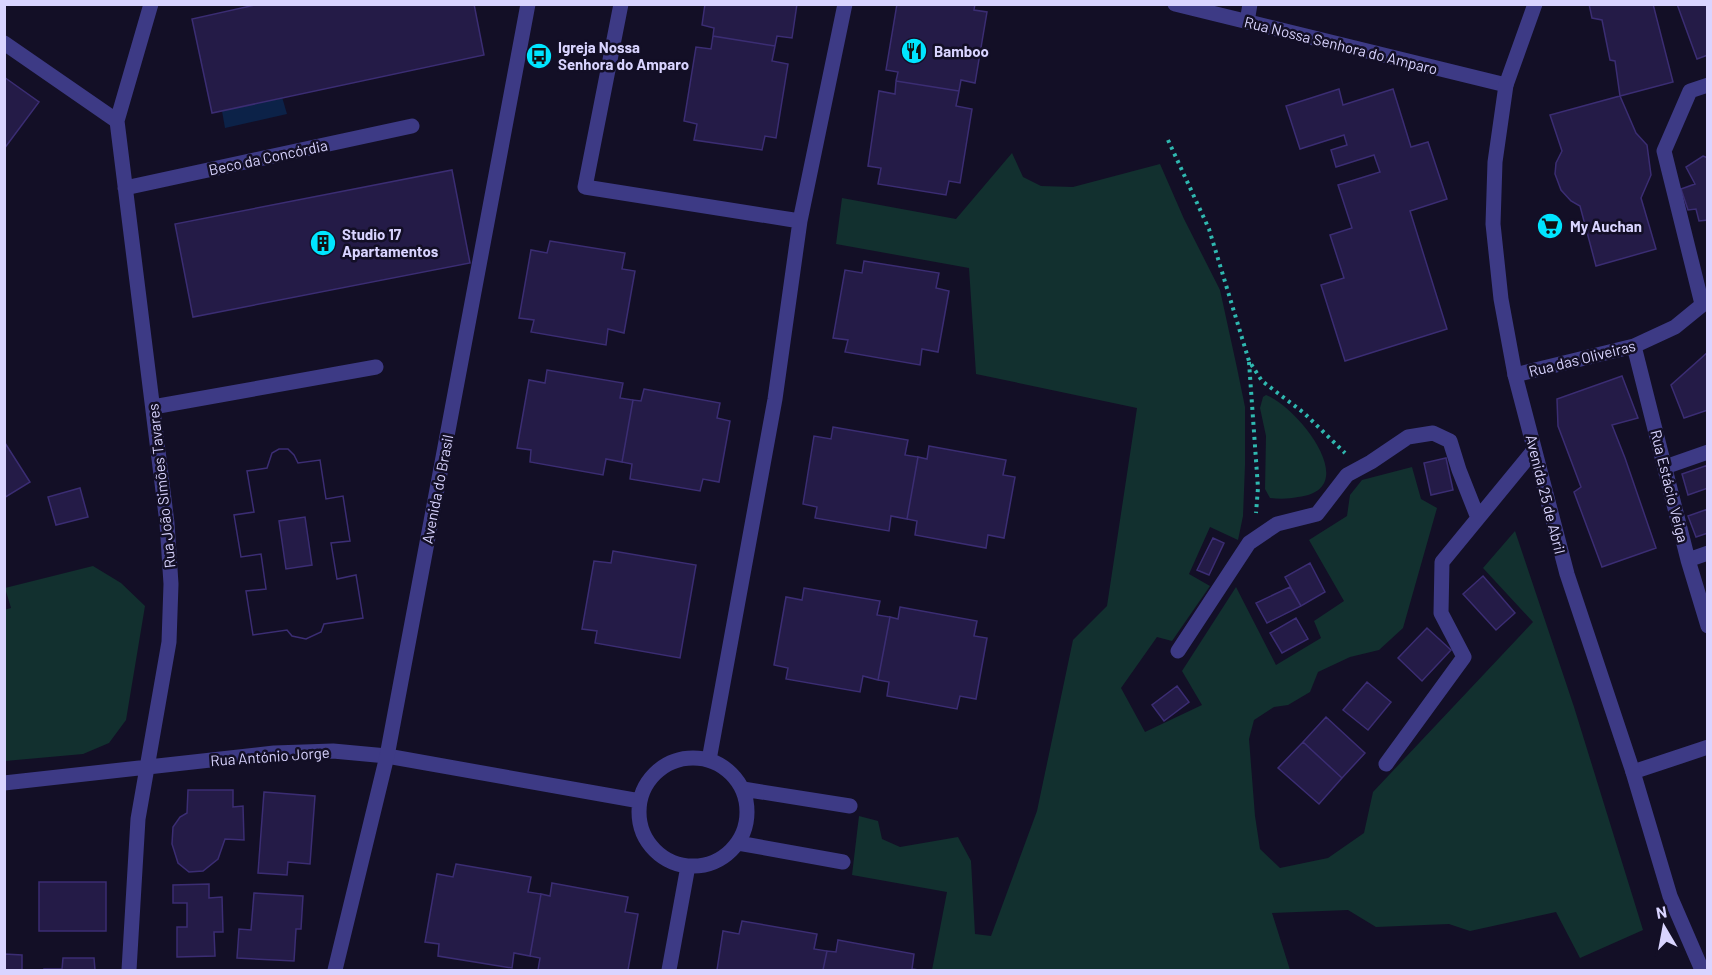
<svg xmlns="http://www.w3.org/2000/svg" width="1712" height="975" font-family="Barlow,sans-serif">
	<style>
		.green { fill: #12302f }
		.water { fill: #0c2248 }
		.building { fill: #241b47; stroke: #3b2d73; stroke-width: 1.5; fill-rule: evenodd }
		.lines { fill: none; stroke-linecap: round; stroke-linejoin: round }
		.path { stroke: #2fb8b0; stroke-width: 4; stroke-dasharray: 3 4.5; stroke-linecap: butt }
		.service { stroke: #3d3a85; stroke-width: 15 }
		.minor { stroke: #3d3a85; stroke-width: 15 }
		.tertiary { stroke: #3d3a85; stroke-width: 15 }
		.labels { text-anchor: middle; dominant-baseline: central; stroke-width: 5; stroke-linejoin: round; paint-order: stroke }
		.street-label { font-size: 15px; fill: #d9d4ff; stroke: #130f26 }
		.poi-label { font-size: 15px; font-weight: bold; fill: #d9d4ff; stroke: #130f26; text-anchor: start }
	</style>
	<rect width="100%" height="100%" fill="#130f26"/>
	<path class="green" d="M1012 153 1023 177 1041 186 1073 187 1160 164 1184 219 1220 290 1237 368 1245 407V465L1243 516 1238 540 1210 527 1189 574 1210 586 1172 641 1157 637 1121 688 1145 732 1202 705 1182 671 1236 587 1276 665 1321 638 1314 621 1344 601 1309 540 1347 516 1350 495 1362 480 1412 467 1421 499 1437 508 1403 628 1379 650 1350 657 1318 672 1310 692 1288 705 1274 707 1254 720 1249 739 1255 816 1260 849 1280 868 1328 858 1364 833 1373 792 1533 622 1483 568 1515 531 1574 707 1643 930 1580 958 1556 912 1470 931 1449 924 1376 927 1348 910 1272 913 1290 970H932L947 892 852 875 859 816 878 821 882 839 900 847 958 837 971 861 975 934 991 936 1037 811 1073 640 1107 606 1137 408 976 374 969 268 836 244 842 198 956 219Z
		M1266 395C1298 407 1364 490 1298 497 1288 499 1280 499 1270 498L1265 489 1266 436 1260 408 1263 397Z
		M93 566 121 583 145 606 126 720 109 743 83 754 5 761 4 610 11 608 5 588Z"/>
	<path class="water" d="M282 97 287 114 225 128 222 111Z"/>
	<path class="building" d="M259 4H474L484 55 212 113 192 19Z
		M705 4H797L792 38 777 36 775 46 713 36 714 28 702 25Z
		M897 4H975L974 10 987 12 975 83 961 80 959 91 896 81 898 72 886 70Z
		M1589 4H1653L1673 82 1620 96 1615 61 1610 60 1602 20 1592 18Z
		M1677 4H1708V55L1697 59Z
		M713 36 775 46 772 61 788 64 776 138 765 136 762 150 694 140 697 124 684 121 696 47 711 49Z
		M4 77 39 102 4 149Z
		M896 81 959 91 956 106 972 109 960 183 949 181 946 195 878 184 881 168 868 166 879 91 895 94Z
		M1339 89 1343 105 1393 89 1411 147 1428 142 1447 199 1410 211 1447 329 1345 361 1321 285 1344 278 1330 235 1352 228 1338 185 1380 172 1374 155 1336 167 1331 150 1347 145 1344 135 1300 149 1286 106Z
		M1620 96 1636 133 1647 145 1651 175 1641 198 1656 249 1596 266 1580 206 1571 201 1561 190 1555 174 1556 163 1562 151 1550 115Z
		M1703 156 1708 158V220L1699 221 1696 209 1688 210 1681 189 1695 184 1686 167Z
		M452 170 470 263 193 317 175 224Z
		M550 241 625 253 622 269 635 271 624 333 608 329 606 345 531 332 534 320 519 318 531 250 547 253Z
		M864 261 939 273 936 288 949 291 938 352 922 349 920 365 845 352 848 340 833 338 845 270 862 273Z
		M1708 352V410L1684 418 1671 385Z
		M547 370 623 383 620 398 633 400 622 462 606 459 603 475 530 462 531 450 517 448 529 380 545 383Z
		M1622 376 1638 418 1612 425 1625 458 1656 548 1602 567 1574 492 1581 487 1558 426 1557 399Z
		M644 389 720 403 717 418 730 421 719 482 703 479 700 491 630 479 632 464 622 462 633 400 641 401Z
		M833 427 908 440 905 455 918 457 907 519 891 516 889 531 815 518 817 507 803 504 814 436 831 439Z
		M5 443 30 482 4 498V444Z
		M929 446 1006 460 1003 475 1015 477 1004 538 988 535 986 548 915 535 917 521 907 519 918 457 927 459Z
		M279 449H288L294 455 298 463 320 460 326 499 343 496 350 541 331 543 337 579 356 575 363 618 324 624 321 632 306 639 292 636 287 630 253 635 246 591 266 589 261 554 241 557 234 515 254 512 247 471 267 468 272 453ZM305 517 312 565 286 569 279 521Z
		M279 449H288L294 455 298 463 320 460 326 499 343 496 350 541 331 543 337 579 356 575 363 618 324 624 321 632 306 639 292 636 287 630 253 635 246 591 266 589 261 554 241 557 234 515 254 512 247 471 267 468 272 453Z
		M1446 458 1453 490 1431 495 1424 463Z
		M1708 465V488L1688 495 1682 474Z
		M80 488 88 517 56 525 48 497Z
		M1708 509V533L1696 537 1688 516Z
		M1213 538 1224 543 1209 575 1197 570Z
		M613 551 696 565 680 658 595 643 597 631 582 629 594 561 611 563Z
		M1310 563 1325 592 1301 606 1285 577Z
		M1483 576 1515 613 1496 630 1463 594Z
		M1290 587 1301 606 1267 623 1256 603Z
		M804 588 880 601 877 615 890 617 878 680 863 676 860 692 786 679 788 668 774 665 786 597 802 600Z
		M900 607 977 621 974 636 987 638 976 699 960 696 957 709 887 696 889 682 878 680 890 617 898 619Z
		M1296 618 1308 639 1282 653 1270 633Z
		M1427 628 1451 650 1422 681 1398 658Z
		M1367 682 1391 702 1368 730 1343 710Z
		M1177 686 1189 702 1164 721 1152 705Z
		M1326 717 1365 753 1342 778 1303 742Z
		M1303 742 1342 778 1319 804 1278 768Z
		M188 790H233V807L243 806 244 840 225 839 218 859 203 871 189 872 178 863 172 844 173 827 180 817 187 813Z
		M264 792 315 796 310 864 288 862 287 875 258 873Z
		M456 864 531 877 528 892 541 894 530 956 514 953 512 968 438 956 439 944 425 942 437 874 453 877Z
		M39 882H106V931H39Z
		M552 883 628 897 625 912 638 914 628 970H538L540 958 530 956 541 894 550 896Z
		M209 884V898L222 897 223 932H214L215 956 177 957V927H187V903H173V885Z
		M254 893 303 896 301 929H296L294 961 237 958 239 929 251 930Z
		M742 921 817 934 814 949 827 951 823 970H717L723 931 739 934Z
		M838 940 914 954 912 969 919 970H823L827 951 836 952Z
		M4 954 22 955V970H4Z
		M63 958H94L95 970H44V969H62Z"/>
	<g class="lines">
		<path class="path" d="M1168 140 1209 229 1249 361 1262 381 1304 413 1345 453
			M1249 362 1258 488 1256 513"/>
		<path class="service" d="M1178 651 1249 543 1277 524 1317 514 1347 475 1371 462 1408 437 1433 433 1450 441 1459 470 1478 518
			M1386 764 1464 657 1441 613 1442 562 1534 450"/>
		<path class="minor" d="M621 4 585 187 800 221
			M1175 4 1506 85
			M1247 22 1250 4
			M4 43 117 121
			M125 188 412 126
			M1702 304 1664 151 1690 91 1708 85
			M1634 346 1688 560 1708 626
			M1515 375 1634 346 1675 327 1708 300
			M153 407 376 367
			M1665 467 1708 452
			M1688 560 1708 553
			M639 812a54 54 0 1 1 108 0a54 54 0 1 1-108 0Z
			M709 760 775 399 800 221 845 4
			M1633 772 1708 747
			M4 783 274 753 333 751 387 756 640 801
			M743 789 850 806
			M738 843 843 862
			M129 970 138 819 169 642 171 584 167 523 117 121 151 4
			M669 970 688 866"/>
		<path class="tertiary" d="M1535 4 1506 85 1495 162 1493 224 1501 299 1515 375 1567 574 1633 772 1670 896 1702 970
			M335 970 387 756 528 4"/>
	</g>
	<defs>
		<g id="restaurant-disc" transform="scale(1.35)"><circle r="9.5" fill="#00e5ff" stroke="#130f26"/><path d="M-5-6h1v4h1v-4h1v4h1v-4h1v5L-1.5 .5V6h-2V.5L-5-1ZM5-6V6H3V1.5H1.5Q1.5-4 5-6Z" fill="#111"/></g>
		<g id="bus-disc" transform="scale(1.35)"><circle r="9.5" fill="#00e5ff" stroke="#130f26"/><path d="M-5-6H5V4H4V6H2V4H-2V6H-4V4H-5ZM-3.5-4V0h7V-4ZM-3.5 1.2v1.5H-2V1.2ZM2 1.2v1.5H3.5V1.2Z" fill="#111"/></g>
		<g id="supermarket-disc" transform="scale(1.35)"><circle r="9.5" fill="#00e5ff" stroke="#130f26"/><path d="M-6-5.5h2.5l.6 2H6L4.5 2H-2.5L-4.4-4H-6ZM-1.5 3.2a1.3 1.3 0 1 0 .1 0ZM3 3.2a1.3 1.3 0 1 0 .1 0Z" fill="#111"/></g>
		<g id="building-disc" transform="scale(1.35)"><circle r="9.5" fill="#00e5ff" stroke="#130f26"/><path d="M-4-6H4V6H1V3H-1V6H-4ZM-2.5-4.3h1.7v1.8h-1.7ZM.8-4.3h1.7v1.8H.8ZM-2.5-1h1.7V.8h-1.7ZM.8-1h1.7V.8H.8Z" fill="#111"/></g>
	</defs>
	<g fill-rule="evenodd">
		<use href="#restaurant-disc" x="914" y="51"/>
		<use href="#bus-disc" x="539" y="56"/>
		<use href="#supermarket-disc" x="1550" y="226"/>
		<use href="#building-disc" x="323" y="243"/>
	</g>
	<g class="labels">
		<g class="street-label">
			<text transform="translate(1341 45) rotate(14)">Rua Nossa Senhora do Amparo</text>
			<text transform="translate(268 157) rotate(-12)">Beco da Concórdia</text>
			<text transform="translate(1582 358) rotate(-14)">Rua das Oliveiras</text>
			<text transform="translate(161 486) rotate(-96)">Rua João Simões Tavares</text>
			<text transform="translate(1670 486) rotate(76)">Rua Estácio Veiga</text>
			<text transform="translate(437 489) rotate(-79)">Avenida do Brasil</text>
			<text transform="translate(1546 494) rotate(76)">Avenida 25 de Abril</text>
			<text transform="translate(270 756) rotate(-4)">Rua António Jorge</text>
		</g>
		<g class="poi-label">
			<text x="558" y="47">Igreja Nossa<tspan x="558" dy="17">Senhora do Amparo</tspan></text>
			<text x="934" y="51">Bamboo</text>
			<text x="1570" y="226">My Auchan</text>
			<text x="342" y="234">Studio 17<tspan x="342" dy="17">Apartamentos</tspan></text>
		</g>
	</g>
	<rect width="1712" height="975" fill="none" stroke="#d9d4ff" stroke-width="12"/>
	<g transform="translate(1664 927) rotate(350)" stroke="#130f26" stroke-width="4.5" paint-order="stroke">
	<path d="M0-4.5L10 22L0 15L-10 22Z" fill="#d9d4ff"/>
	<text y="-9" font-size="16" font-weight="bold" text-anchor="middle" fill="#d9d4ff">N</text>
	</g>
</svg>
